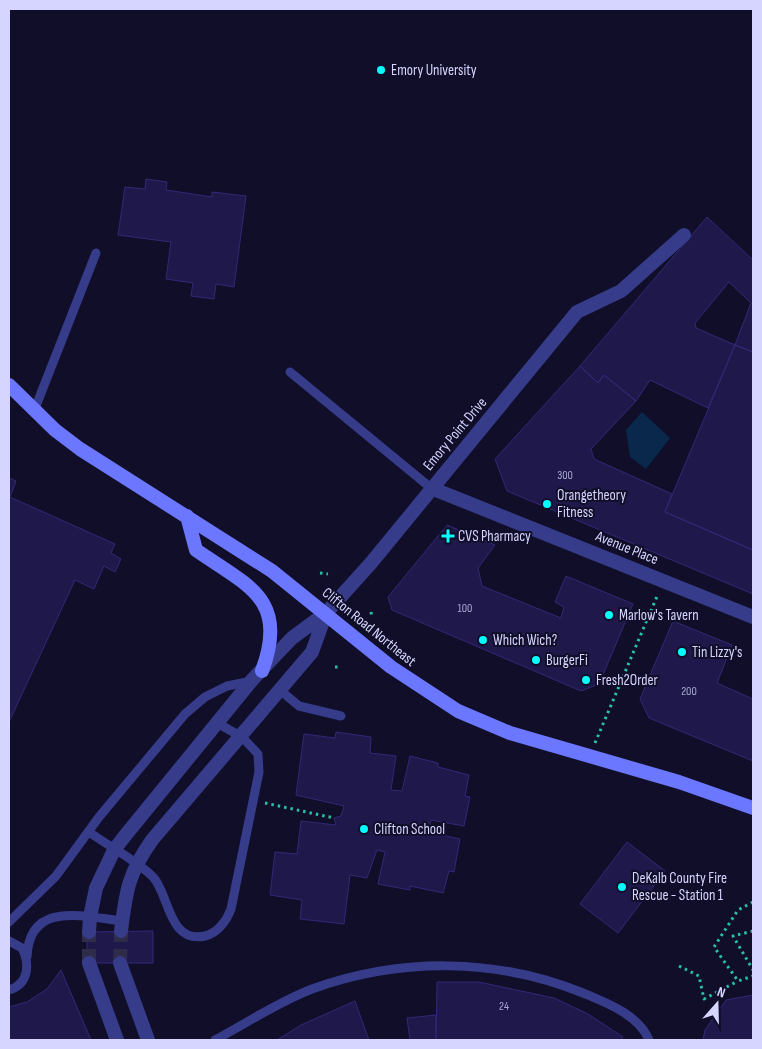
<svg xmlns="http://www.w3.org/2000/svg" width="762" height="1049" font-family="'Sofia Sans Condensed',sans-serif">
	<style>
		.water { fill: #09284c }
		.building { fill: #1e194a; stroke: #312978; fill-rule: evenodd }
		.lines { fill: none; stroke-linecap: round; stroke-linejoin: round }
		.minor-tunnel { stroke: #2e2c48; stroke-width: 14; stroke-dasharray: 14 7; stroke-linecap: butt }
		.path { stroke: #27c1a8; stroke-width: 3; stroke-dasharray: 2.5 4; stroke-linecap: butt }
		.service { stroke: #363b8a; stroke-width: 9 }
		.minor { stroke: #363b8a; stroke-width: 14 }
		.secondary { stroke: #6c77ff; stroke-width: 14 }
		.poi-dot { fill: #01ffff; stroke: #100e28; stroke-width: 2 }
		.labels { text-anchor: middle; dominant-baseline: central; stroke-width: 4; stroke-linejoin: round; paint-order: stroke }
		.number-label { font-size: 12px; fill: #a8a6d2 }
		.poi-label { font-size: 15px; fill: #d6d5ff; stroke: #100e28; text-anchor: start }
		.street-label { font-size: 15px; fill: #d6d5ff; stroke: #100e28 }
	</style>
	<rect width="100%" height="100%" fill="#100e28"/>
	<path class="water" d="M642 412 670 438 646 469 630 457 626 430Z"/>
	<path class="building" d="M146 179 167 182 166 190 212 197V192L246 196 234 287 216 284 214 299 191 296 193 283 166 279 171 242 118 235 125 187 145 189Z
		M707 217 753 260V352L735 345 708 408 650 380 636 401 604 375 598 383 580 366ZM729 282 751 303 735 345 696 328 695 323Z
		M735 345 753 352V550L665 512Z
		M580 366 598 383 604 375 636 401 591 449 594 459 672 494 665 512 753 550V594L507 491 495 459Z
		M9 478 16 481 10 497 115 544 111 553 121 559 115 572 104 566 94 589 75 580 9 722Z
		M447 525 495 545 478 568 482 586 561 618 564 607 555 602 566 576 633 604 599 684 581 691 392 610 388 597Z
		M673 621 732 645 717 683 753 699V761L649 718 640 699Z
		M336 732 371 737 370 753 396 756 391 790 402 791 410 756 438 763V767L469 775 465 796 470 797 464 826 431 820 428 832 460 839 454 872 449 871 443 893 410 886V890L378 884 385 852 377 850 367 878 350 875 344 924 300 919 302 900 270 895 275 852 297 854 301 821 336 825 334 818 341 816 344 806 296 795 304 734 335 738Z
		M627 842 665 871 618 933 580 904Z
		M153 931V963H87V932Z
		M61 970 91 1040H9V1007L27 1002 47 989Z
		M437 982H479L554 998 588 1014 623 1037 621 1040H436Z
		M753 995V1040H703L705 1030 726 1000Z
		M355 1001 369 1040H277L301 1025Z
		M436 1015V1040H410L407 1018Z"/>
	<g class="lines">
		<path class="minor-tunnel" d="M89 963V932
			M120 963 121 931"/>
		<path class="path" d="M320 573 328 574
			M371 612 372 618
			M335 667H338
			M595 743 658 594
			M265 803 334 818
			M753 902 738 910 714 947 738 981 753 976
			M753 931 733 936 753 970
			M679 966 699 976 704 999 738 981"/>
		<path class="service" d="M290 372 431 488
			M34 411 96 253
			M281 691 299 706 341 716
			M89 832C108 846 138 861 153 877 169 893 168 944 205 936 218 933 227 920 231 909L259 772 258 754 242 737 217 723
			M9 922 56 876 99 817 185 714 205 697 227 686 252 681
			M9 941 22 948C30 964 29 984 9 990
			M27 957C29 901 82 916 122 921
			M215 1040C247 1023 278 1002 312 989 401 957 497 958 583 993 607 1003 639 1015 649 1040"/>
		<path class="minor" d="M431 488 753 617
			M121 931C126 891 128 874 152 840L312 652 326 613
			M89 932 90 917 96 888 114 850 124 837 252 680 292 638 326 613 371 563 577 312 621 291 684 235
			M89 963 117 1040
			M120 963 148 1040"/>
		<path class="secondary" d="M9 385 55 430 80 449 272 571 391 667 458 711 510 733 679 782 753 808
			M187 516 196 550C248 586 289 599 262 671"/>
	</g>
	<g class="poi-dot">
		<circle cx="381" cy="70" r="5"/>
		<circle cx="547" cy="504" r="5"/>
		<path d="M445.5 528.5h5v5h5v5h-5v5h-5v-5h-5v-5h5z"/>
		<circle cx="609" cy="615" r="5"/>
		<circle cx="483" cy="640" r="5"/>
		<circle cx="682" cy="652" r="5"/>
		<circle cx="536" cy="660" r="5"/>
		<circle cx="586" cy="680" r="5"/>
		<circle cx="364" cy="829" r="5"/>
		<circle cx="622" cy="887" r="5"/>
	</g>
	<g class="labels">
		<g class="number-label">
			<text x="565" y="475">300</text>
			<text x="465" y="608">100</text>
			<text x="689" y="691">200</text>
			<text x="504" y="1006">24</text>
		</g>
		<g class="poi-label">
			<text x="391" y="70">Emory University</text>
			<text x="557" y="495">Orangetheory<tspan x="557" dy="17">Fitness</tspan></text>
			<text x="458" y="536">CVS Pharmacy</text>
			<text x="619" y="615">Marlow's Tavern</text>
			<text x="493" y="640">Which Wich?</text>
			<text x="692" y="652">Tin Lizzy's</text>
			<text x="546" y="660">BurgerFi</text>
			<text x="596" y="680">Fresh2Order</text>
			<text x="374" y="829">Clifton School</text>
			<text x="632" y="878">DeKalb County Fire<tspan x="632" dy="17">Rescue - Station 1</tspan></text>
		</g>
		<g class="street-label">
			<text transform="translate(455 434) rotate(-50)">Emory Point Drive</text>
			<text transform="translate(627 548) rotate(22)">Avenue Place</text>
			<text transform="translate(369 627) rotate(39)">Clifton Road Northeast</text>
		</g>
	</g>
	<rect width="762" height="1049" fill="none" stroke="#d6d5ff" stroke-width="20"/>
	<g transform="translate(717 1004) rotate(20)" stroke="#100e28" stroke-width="4" paint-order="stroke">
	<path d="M0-4L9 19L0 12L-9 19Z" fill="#d6d5ff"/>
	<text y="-8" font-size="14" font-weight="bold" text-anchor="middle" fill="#d6d5ff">N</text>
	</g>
</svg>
